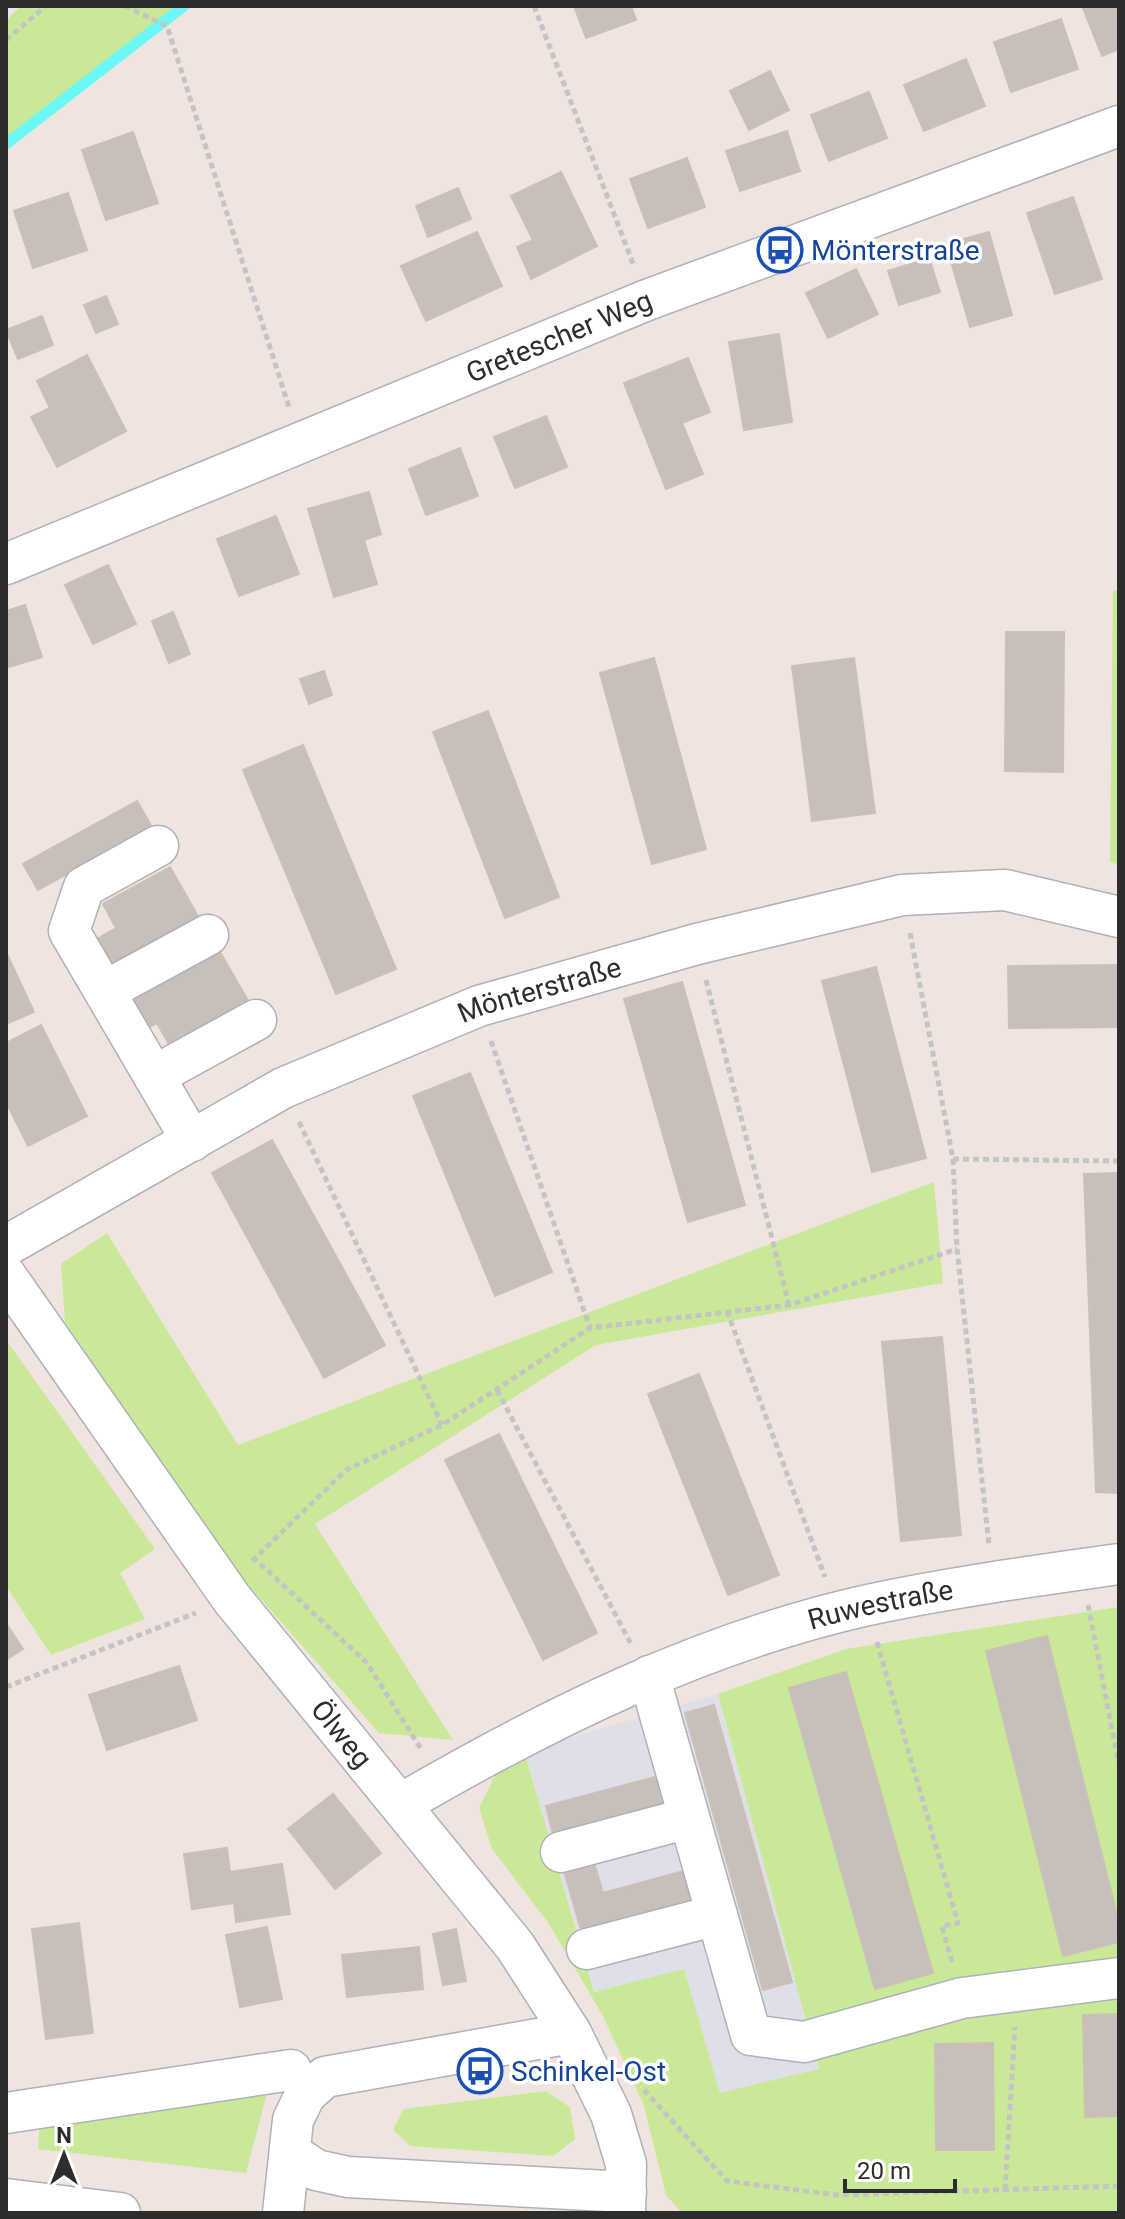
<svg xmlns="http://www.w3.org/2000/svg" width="1125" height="2219" font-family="Roboto,sans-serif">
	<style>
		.industrial { fill: #dfdfe8 }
		.green { fill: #cae998 }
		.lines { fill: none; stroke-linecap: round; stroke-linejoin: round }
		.stream { stroke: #6bf7f6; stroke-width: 11 }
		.building { fill: #c8bfba; stroke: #cbbfb8; stroke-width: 2 }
		.minor-casing { stroke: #acb2ba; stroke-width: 43 }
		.path { stroke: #c4c4c4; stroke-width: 5; stroke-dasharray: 6 4; stroke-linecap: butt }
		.minor { stroke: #fff; stroke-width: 40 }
		.labels { text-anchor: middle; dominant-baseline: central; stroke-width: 7; stroke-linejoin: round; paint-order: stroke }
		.transit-label { font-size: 28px; fill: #164399; stroke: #fff; text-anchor: start }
		.street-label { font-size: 28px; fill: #2d2d2d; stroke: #fff }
	</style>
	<rect width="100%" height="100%" fill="#efe4df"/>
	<path class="industrial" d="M718 1694 819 2069 720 2094 684 1969 595 1992 526 1758 556 1742Z"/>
	<path class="green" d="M21 6H184L6 144V20Z
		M1119 590V865L1110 862 1113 591Z
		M934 1182 943 1283 596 1345 315 1524 453 1740 379 1733 229 1563 65 1322 61 1264 107 1233 238 1445Z
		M6 1340 155 1549 120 1573 145 1619 51 1655 6 1586Z
		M1119 1607V2213H682L666 2195 643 2103 603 2016 547 1921 492 1849 479 1808 496 1774 526 1758 594 1992 684 1969 720 2093 819 2069 718 1694 846 1649Z
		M270 2082 246 2173 38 2149 40 2118Z
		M546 2091 570 2107 575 2139 553 2156 410 2146 393 2130 404 2109Z"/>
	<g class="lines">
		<path class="stream" d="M6 144 184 6"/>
	</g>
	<path class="building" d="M574 6H631L636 20 586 38Z
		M1089 6H1119V49L1102 56 1083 8Z
		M1061 19 1078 69 1011 92 994 42Z
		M966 59 985 106 924 131 904 85Z
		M770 71 789 110 749 130 730 91Z
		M869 92 887 138 829 161 811 115Z
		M787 131 800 171 740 191 726 151Z
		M133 132 158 203 106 220 82 150Z
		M687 158 705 207 648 228 630 179Z
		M561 172 597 246 531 279 517 247 533 240 511 196Z
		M458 188 471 219 428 237 416 206Z
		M68 193 87 250 33 268 14 211Z
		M1073 197 1102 279 1055 294 1027 213Z
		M477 232 502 286 426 321 401 266Z
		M989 232 1012 315 970 327 946 244Z
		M929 258 940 292 899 305 888 271Z
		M856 269 878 314 828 338 806 293Z
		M106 296 118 324 96 333 84 305Z
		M42 316 53 345 18 359 6 330Z
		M779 334 792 422 744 430 729 342Z
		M87 355 126 431 57 467 31 417 50 408 37 381Z
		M688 358 710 412 682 423 703 474 666 489 624 383Z
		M546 416 567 467 515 488 494 437Z
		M460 448 478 496 426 515 409 469Z
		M369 492 381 534 364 540 377 584 334 597 308 509Z
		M276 516 299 574 239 596 217 539Z
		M108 565 136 624 93 644 65 585Z
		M25 605 42 657 6 668V611Z
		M173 612 190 654 169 663 152 621Z
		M1006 632H1064L1063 772 1005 771Z
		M654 658 706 849 652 864 600 673Z
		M854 658 875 813 812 821 792 666Z
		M324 671 332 695 309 704 300 679Z
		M488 711 559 897 505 918 433 732Z
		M303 745 396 969 336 994 243 770Z
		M137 801 152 827 38 890 23 864Z
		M170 867 199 918 104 971 88 944 116 928 103 904Z
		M6 952 34 1012 6 1024Z
		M220 952 250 1004 171 1048 157 1023 140 1032 125 1006Z
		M1119 965V1027L1009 1028 1008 966Z
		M876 967 926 1158 872 1172 822 981Z
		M682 982 745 1205 688 1222 624 999Z
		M41 1025 87 1116 28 1146 6 1102V1043Z
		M470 1073 552 1272 495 1296 413 1096Z
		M272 1140 385 1345 324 1378 212 1173Z
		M1119 1173V1493L1096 1492 1084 1174Z
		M942 1337 961 1535 901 1541 882 1342Z
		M699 1374 779 1575 728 1595 648 1394Z
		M499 1434 597 1633 543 1660 445 1460Z
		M6 1623 23 1649 6 1660Z
		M1047 1636 1119 1923V1942L1063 1956 986 1651Z
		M179 1666 197 1720 107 1750 89 1695Z
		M846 1672 933 1973 875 1989 789 1688Z
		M714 1705 792 1982 763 1990 685 1713Z
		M659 1776 666 1803 553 1834 546 1806Z
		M333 1794 381 1853 335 1889 288 1829Z
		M227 1848 230 1872 282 1864 290 1914 236 1922 234 1903 192 1909 184 1854Z
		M595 1866 603 1893 684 1871 692 1899 581 1930 565 1874Z
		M79 1923 93 2033 46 2039 32 1929Z
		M267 1927 282 1999 240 2007 226 1935Z
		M456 1929 466 1981 443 1985 433 1934Z
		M419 1947 423 1989 347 1997 342 1955Z
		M1119 2014V2116L1085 2117 1083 2015Z
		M993 2043 994 2150H936L935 2044Z"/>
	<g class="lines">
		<g class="minor-casing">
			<g id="minor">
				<path id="s1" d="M6 564 647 300 1119 126"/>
				<path d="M158 846 84 887 69 931 192 1141"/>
				<path d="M105 991 208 935"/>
				<path d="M154 1076 256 1020"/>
				<path id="s2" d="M6 1246 283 1088 479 1006 697 944 902 895 1005 890 1119 917"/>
				<path id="s3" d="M6 1276 232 1599 515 1946 571 2033 611 2114 626 2164 625 2213"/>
				<path d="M649 1676 751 2035 804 2042 962 1998 1119 1978"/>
				<path id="s4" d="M401 1804C547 1719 702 1642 868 1605 951 1587 1035 1576 1119 1564"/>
				<path d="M561 1852 689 1818"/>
				<path d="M587 1949 717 1915"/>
				<path d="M6 2113 291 2070"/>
				<path d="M291 2153 316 2170 348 2177 626 2192"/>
				<path d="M6 2199 120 2213"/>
				<path d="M283 2213 293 2120 305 2095 325 2077 571 2033"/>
			</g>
		</g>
		<path class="path" d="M125 6 167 26 289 407
			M534 6 634 266
			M6 40 46 6
			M910 933 953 1159 957 1249 989 1545
			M706 980 789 1305
			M491 1041 590 1328
			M299 1122 442 1425
			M953 1159 1119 1161
			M727 1311 825 1577
			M497 1390 631 1644
			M253 1557 367 1663 421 1749
			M252 1561 346 1470 442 1425 590 1328 789 1305 957 1249
			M1088 1605 1119 1765
			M877 1642 958 1923 942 1926 952 1962
			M6 1687 196 1613
			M644 2090 727 2181 836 2195 1119 2186
			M1005 2190 1015 2027"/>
		<use href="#minor" class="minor"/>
	</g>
	<defs>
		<g id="bus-ring" transform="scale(2.3)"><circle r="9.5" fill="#fff" stroke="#1a4fb4" stroke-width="1.5"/><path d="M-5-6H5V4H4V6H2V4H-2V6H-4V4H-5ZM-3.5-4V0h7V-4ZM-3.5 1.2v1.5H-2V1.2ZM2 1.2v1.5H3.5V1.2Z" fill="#1a4fb4"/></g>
	</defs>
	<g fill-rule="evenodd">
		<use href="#bus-ring" x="780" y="250"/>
		<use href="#bus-ring" x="480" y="2071"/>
	</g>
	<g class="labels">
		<g class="transit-label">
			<text x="811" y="250">Mönterstraße</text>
			<text x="511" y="2071">Schinkel-Ost</text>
		</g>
		<g class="street-label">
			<text stroke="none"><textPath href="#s1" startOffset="598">Gretescher Weg</textPath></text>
			<text stroke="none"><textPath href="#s2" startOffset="594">Mönterstraße</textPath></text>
			<text stroke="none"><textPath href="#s4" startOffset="522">Ruwestraße</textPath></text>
			<text stroke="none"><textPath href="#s3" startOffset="568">Ölweg</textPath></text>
		</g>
	</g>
	<rect width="1125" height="2219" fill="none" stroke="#2d2d2d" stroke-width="16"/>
	<g transform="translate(64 2155)" stroke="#ffffff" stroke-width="6" paint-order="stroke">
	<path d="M0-6L14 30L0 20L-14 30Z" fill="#2d2d2d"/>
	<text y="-12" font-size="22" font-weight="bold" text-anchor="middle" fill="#2d2d2d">N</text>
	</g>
	<path d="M845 2179v12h110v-12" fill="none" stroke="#2d2d2d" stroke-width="4"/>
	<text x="857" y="2179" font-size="24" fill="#2d2d2d" stroke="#ffffff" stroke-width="6" paint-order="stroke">20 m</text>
</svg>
